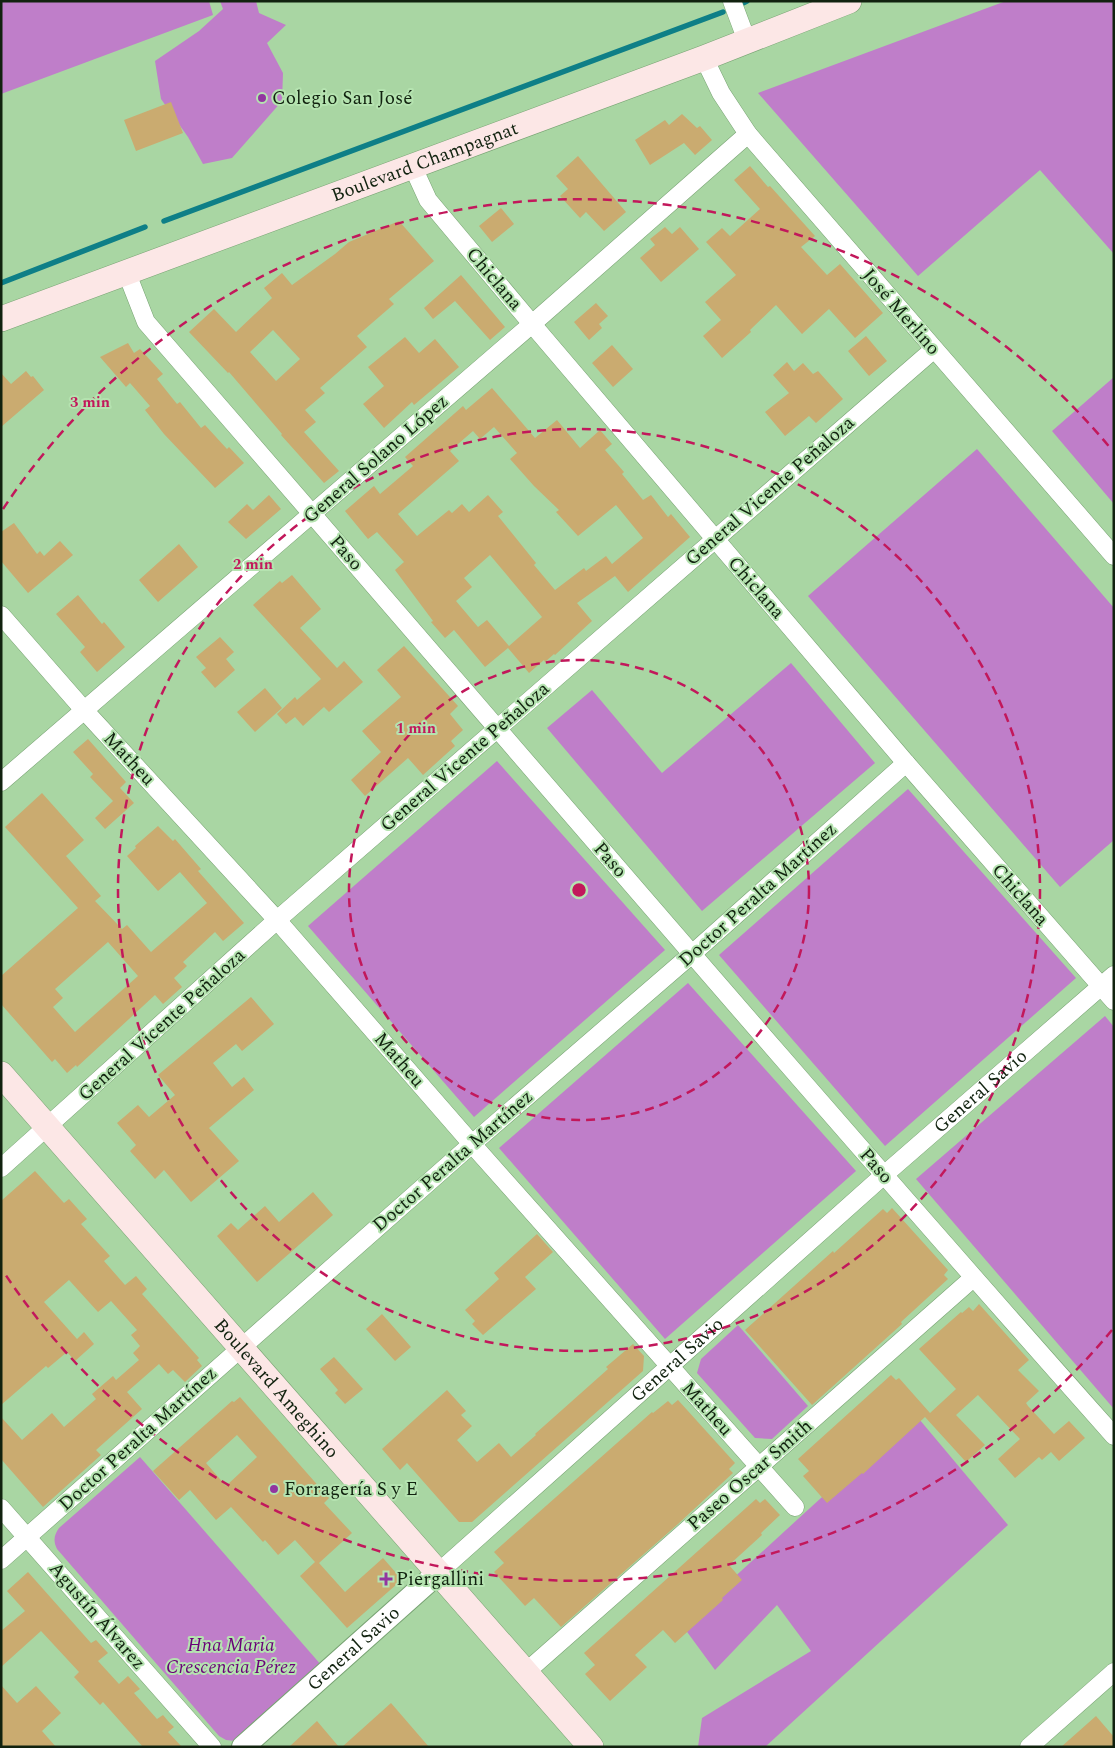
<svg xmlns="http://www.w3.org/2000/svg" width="1115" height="1748" font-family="Spectral,serif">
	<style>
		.green { fill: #bf7ec9 }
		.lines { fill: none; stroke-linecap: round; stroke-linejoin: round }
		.stream { stroke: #0e7f87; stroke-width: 5.5 }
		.building { fill: #caab70; fill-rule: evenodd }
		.minor-casing { stroke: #78a373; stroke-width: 19 }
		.tertiary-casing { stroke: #78a373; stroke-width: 24 }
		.secondary-casing { stroke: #78a373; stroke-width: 26 }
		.minor { stroke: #fff; stroke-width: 18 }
		.tertiary { stroke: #fff; stroke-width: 22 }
		.secondary { stroke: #fce7e6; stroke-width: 25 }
		.ring { fill: none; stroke: #c2185b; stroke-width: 2.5; stroke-dasharray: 9 6 }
		.poi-dot { fill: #9235a0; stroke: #b5e3b0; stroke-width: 2 }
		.labels { text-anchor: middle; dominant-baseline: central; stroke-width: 4; stroke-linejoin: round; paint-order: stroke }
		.poi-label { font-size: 19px; fill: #11220f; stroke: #b5e3b0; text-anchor: start }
		.street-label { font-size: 19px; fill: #11220f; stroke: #b5e3b0 }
		.park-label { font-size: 19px; font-style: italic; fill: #6a0078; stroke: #b5e3b0 }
		.centre { fill: #c2185b; stroke: #b5e3b0; stroke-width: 2.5 }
		.ring-label { font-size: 15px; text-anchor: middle; font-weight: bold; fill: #c2185b; stroke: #b5e3b0; stroke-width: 4; stroke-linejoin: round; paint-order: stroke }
	</style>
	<rect width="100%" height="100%" fill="#a9d6a3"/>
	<path class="green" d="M1 1H209L213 15 1 94Z
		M220 1H256L259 13 286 25 267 43 283 73 282 101 232 158 203 164 188 137 161 99 155 61 199 31 223 9Z
		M1006 1H1114V254L1040 170 918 276 758 93Z
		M1114 377V504L1052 431Z
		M977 449 1114 608V840L1060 887 808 596Z
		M791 663 875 763 702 911 547 728 592 690 662 773Z
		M497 761 665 950 474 1117 308 926Z
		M908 789 1076 978 885 1146 719 955Z
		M688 983 856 1171 665 1339 499 1148Z
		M1105 1016 1114 1027V1409L916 1179Z
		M738 1325 808 1406 772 1439 755 1438 697 1373 701 1359Z
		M914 1413 1008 1525 765 1747H698L702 1718 811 1651 777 1605 715 1670 682 1625Z
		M140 1457 322 1666 236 1741 226 1740 219 1736 57 1549C53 1541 54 1535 59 1528Z"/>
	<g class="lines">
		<path class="stream" d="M743 3 747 1
			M164 221 723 12
			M1 283 145 227"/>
	</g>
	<path class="building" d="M171 102 183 133 136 151 124 120Z
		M682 114 697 128 700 126 712 140 695 155 684 143 650 165 635 140 665 120 669 125Z
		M578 156 626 212 604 231 586 212 580 218 560 196 568 189 556 176Z
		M750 166 768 187 770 186 815 236 801 247 827 275 840 264 883 313 855 338 829 309 802 334 776 305 750 330 751 332 722 358 703 336 721 320 705 302 736 275 706 242 722 228 730 236 760 209 734 180Z
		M501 208 514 224 492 242 479 226Z
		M399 221 434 261 389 299 394 304 357 336 367 347 320 388 325 393 305 410 316 422 304 432 339 471 324 483 281 435 282 434 229 372 228 373 189 332 214 309 236 332 272 298 264 288 282 273 292 285 335 254 349 242ZM273 330 300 359 276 381 250 352Z
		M665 227 672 234 680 227 699 249 661 282 640 258 655 245 650 239Z
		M461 275 505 327 490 340 455 301 433 319 424 308Z
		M596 303 608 316 599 324 602 328 589 340 574 322Z
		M866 336 887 361 869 376 848 351Z
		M405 337 419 353 435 339 459 367 414 405 412 402 384 428 363 404 384 386 368 367Z
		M128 343 134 353 140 349 163 374 157 379 177 404 180 402 201 428 205 425 227 449 229 447 244 463 215 488 164 434 145 410 150 406 130 383 126 387 100 357Z
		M612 345 633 369 613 387 592 363Z
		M787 362 794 371 803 363 813 374 818 371 843 399 816 423 809 416 785 436 765 412 789 393 773 375Z
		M26 371 31 377 33 376 44 390 1 427V373L11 384Z
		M492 388 535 438 557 420 580 448 600 430 612 444 605 450 624 472 622 474 643 500 651 495 668 517 671 514 690 537 628 592 615 576 577 603 592 621 555 655 554 654 545 662 544 660 529 673 508 648 485 667 454 630 445 638 431 622 433 621 395 570 404 562 377 532 368 539 345 511 374 486 380 494 413 466 405 457 463 406 466 410ZM494 427 517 453 510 459 534 486 559 510 556 512 578 536 616 505 643 538 612 564 606 556 586 571 584 568 555 590 534 565 536 563 498 516 503 512 488 495 469 512 462 504 452 513 449 510 417 536 398 514 459 461 450 451 473 431 480 439ZM490 555 542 617 509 646 487 620 478 627 456 601 472 587 464 578Z
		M269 495 281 509 246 539 228 522 247 504 253 510Z
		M14 523 37 554 40 551 44 556 60 541 73 555 28 593 1 561V532Z
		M179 544 198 567 158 602 139 580Z
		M292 575 321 609 300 628 337 668 344 661 363 682 329 712 324 707 303 726 295 717 286 724 277 714 295 697 297 700 321 679 253 605 280 581 282 583Z
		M78 595 102 624 104 622 125 647 97 672 80 652 85 647 56 614Z
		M220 637 234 652 226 659 235 670 215 688 201 672 206 668 196 657Z
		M404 646 458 706 450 714 463 730 451 741 455 746 423 775 408 758 365 796 351 780 381 752 362 731 401 697 377 670Z
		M265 688 282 708 255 732 237 712Z
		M88 739 126 782 120 788 134 803 105 829 95 818 113 801 90 777 93 774 73 752Z
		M42 793 84 840 66 856 101 896 95 901 122 929 127 925 151 952 207 903 180 872 158 891 127 856 136 848 135 846 158 826 173 841 175 839 201 869 198 871 244 923 223 941 215 932 183 962 187 966 174 978 182 987 163 1004 155 995 77 1067 76 1065 67 1073 55 1059 52 1062 1 1004V976L78 908 5 827ZM108 942 138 976 75 1032 53 1007 63 998 55 989Z
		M251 997 274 1024 242 1051 236 1044 213 1063 232 1087 244 1077 254 1090 209 1128 239 1161 191 1202 164 1170 155 1179 130 1151 136 1145 117 1123 138 1105 149 1117 175 1095 158 1075Z
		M35 1171 64 1203 69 1199 87 1219 81 1224 110 1256 104 1261 125 1285 136 1276 141 1282 147 1289 142 1294 199 1358 197 1360 202 1366 185 1382 173 1370 168 1374 159 1364 127 1392 142 1409 96 1450 101 1455 43 1507 1 1459V1417L22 1440 52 1413 64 1427 96 1399 92 1394 113 1376 116 1380 139 1360 133 1353 140 1346 131 1335 137 1330 111 1301 98 1312 69 1280 44 1302 77 1339 84 1332 94 1344 75 1361 67 1352 48 1368 46 1366 1 1405V1201Z
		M313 1192 333 1215 257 1282 217 1236 231 1223 238 1230 265 1206 279 1222Z
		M892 1208 948 1270 944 1275 948 1279 901 1322 902 1324 812 1405 745 1330 833 1251 834 1253 883 1209 887 1213Z
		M537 1234 553 1252 525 1277 536 1289 483 1335 472 1324 475 1321 465 1310 499 1279 494 1273Z
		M979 1304 1029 1360 1018 1370 1039 1391 1026 1403 1028 1406 1054 1434 1069 1421 1085 1438 1059 1461 1051 1452 1042 1460 1039 1457 1015 1478 998 1459 1020 1439 978 1395 956 1415 985 1445 966 1462 925 1417 863 1474 862 1473 827 1503 803 1476 809 1471 798 1459 891 1375 896 1380 899 1378 930 1413 956 1389 919 1349 961 1312 962 1313 969 1307 973 1311Z
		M382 1314 411 1347 395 1361 366 1329Z
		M633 1344 644 1356 643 1371 472 1522H459L407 1463 400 1470 382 1449 447 1390 466 1411 461 1415 472 1426 457 1440 477 1462 499 1443 511 1457 536 1435 535 1434 608 1369 606 1367Z
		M334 1357 363 1389 345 1404 335 1393 338 1390 320 1369Z
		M240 1397 329 1498 324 1503 352 1533 319 1563 345 1592 383 1558 397 1574V1584L347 1628 300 1576 315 1562 295 1540 278 1555 265 1540 263 1542 231 1507 216 1520 190 1490 179 1500 153 1471 232 1401 234 1402ZM237 1435 257 1457 226 1486 206 1463Z
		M678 1400 735 1463 729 1469 733 1473 678 1524 561 1627 534 1598 525 1606 494 1572 504 1563 494 1552 652 1412 653 1413 668 1401 672 1405Z
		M756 1499 760 1503 765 1499 780 1515 761 1533 762 1535 729 1565 742 1580 722 1598 723 1600 675 1643 663 1630 635 1655 647 1667 610 1701 585 1674 595 1665 584 1653Z
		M28 1572 91 1643 96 1640 108 1653 98 1661 119 1684 128 1676 140 1689 134 1693 157 1719 163 1715 168 1721 174 1727 168 1732 182 1747H143L103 1702 100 1705 74 1677 79 1672 41 1631 1 1667V1631L25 1611 7 1591Z
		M1 1685 17 1703 36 1686 61 1713 42 1731 56 1747H1Z
		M391 1703 429 1747H342Z
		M1096 1716 1114 1737V1747H1061Z
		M317 1721 339 1747H289Z"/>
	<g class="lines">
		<g class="minor-casing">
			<g id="minor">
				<path d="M732 1 747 41"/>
				<path d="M704 58 721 93 748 134 1114 556"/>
				<path d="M412 165 428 200 532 324 906 763 1114 1001"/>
				<path d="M126 271 146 322C468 693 787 1068 1114 1436"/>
				<path d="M1 615 84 710 277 920 472 1144 795 1507"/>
				<path d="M1 782 532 324 748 134"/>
				<path d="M1 1168 277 920 933 350"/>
				<path d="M1 1508 212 1747"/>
				<path d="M1 1560 472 1144 692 954 906 763"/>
				<path id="s1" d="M439 1572 884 1175 1114 975"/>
				<path d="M526 1672 973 1278"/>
				<path d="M1029 1747 1114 1672"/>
			</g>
		</g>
		<g class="tertiary-casing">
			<g id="tertiary">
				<path id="s2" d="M243 1747 439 1572"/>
			</g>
		</g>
		<g class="secondary-casing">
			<g id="secondary">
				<path id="s3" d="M1 319 704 58 849 1"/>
				<path id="s4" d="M1 1074 591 1747"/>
			</g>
		</g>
		<use href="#minor" class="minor"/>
		<use href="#tertiary" class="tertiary"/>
		<use href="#secondary" class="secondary"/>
	</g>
	<g class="ring">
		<circle cx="579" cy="890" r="230"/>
		<circle cx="579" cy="890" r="461"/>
		<path d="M1112 1330A691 691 0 0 1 3 1271M3 509A691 691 0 0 1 1112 450"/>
	</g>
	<g class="poi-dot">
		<circle cx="262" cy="98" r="5"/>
		<circle cx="274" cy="1489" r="5"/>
		<path d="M383.5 1571.5h5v5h5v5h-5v5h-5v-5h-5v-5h5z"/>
	</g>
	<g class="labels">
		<g class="poi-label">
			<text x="272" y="98">Colegio San José</text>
			<text x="284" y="1489">Forragería S y E</text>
			<text x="396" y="1579">Piergallini</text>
		</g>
		<g class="street-label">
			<text stroke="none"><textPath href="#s3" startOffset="452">Boulevard Champagnat</textPath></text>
			<text transform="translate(494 279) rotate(50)">Chiclana</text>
			<text transform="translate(901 312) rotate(49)">José Merlino</text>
			<text transform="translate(376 459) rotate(-41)">General Solano López</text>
			<text transform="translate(770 491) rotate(-41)">General Vicente Peñaloza</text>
			<text transform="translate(346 553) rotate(49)">Paso</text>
			<text transform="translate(756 588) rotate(49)">Chiclana</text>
			<text transform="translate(465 757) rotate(-41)">General Vicente Peñaloza</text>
			<text transform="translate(129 759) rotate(47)">Matheu</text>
			<text transform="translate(610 860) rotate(49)">Paso</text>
			<text transform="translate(758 895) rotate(-42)">Doctor Peralta Martínez</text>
			<text transform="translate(1020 895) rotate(49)">Chiclana</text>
			<text transform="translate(162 1025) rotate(-42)">General Vicente Peñaloza</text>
			<text transform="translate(399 1060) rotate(49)">Matheu</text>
			<text stroke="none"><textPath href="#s1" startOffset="724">General Savio</textPath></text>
			<text transform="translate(453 1161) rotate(-41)">Doctor Peralta Martínez</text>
			<text transform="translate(876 1166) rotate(49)">Paso</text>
			<text stroke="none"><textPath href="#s1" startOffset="319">General Savio</textPath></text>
			<text stroke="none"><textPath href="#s4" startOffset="418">Boulevard Ameghino</textPath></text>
			<text transform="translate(707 1409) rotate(48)">Matheu</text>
			<text transform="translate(138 1439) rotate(-42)">Doctor Peralta Martínez</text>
			<text transform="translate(750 1475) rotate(-41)">Paseo Oscar Smith</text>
			<text transform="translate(97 1616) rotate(49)">Agustín Álvarez</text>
			<text stroke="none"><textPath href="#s2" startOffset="148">General Savio</textPath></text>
		</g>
		<g class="park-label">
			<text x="231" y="1645">Hna Maria<tspan x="231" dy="22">Crescencia Pérez</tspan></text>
		</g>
	</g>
	<circle cx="579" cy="890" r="8" class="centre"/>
	<g class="ring-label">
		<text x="90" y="407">3 min</text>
		<text x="253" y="569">2 min</text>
		<text x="416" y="733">1 min</text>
	</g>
	<rect width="1115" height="1748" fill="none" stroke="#11220f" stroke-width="5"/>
</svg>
